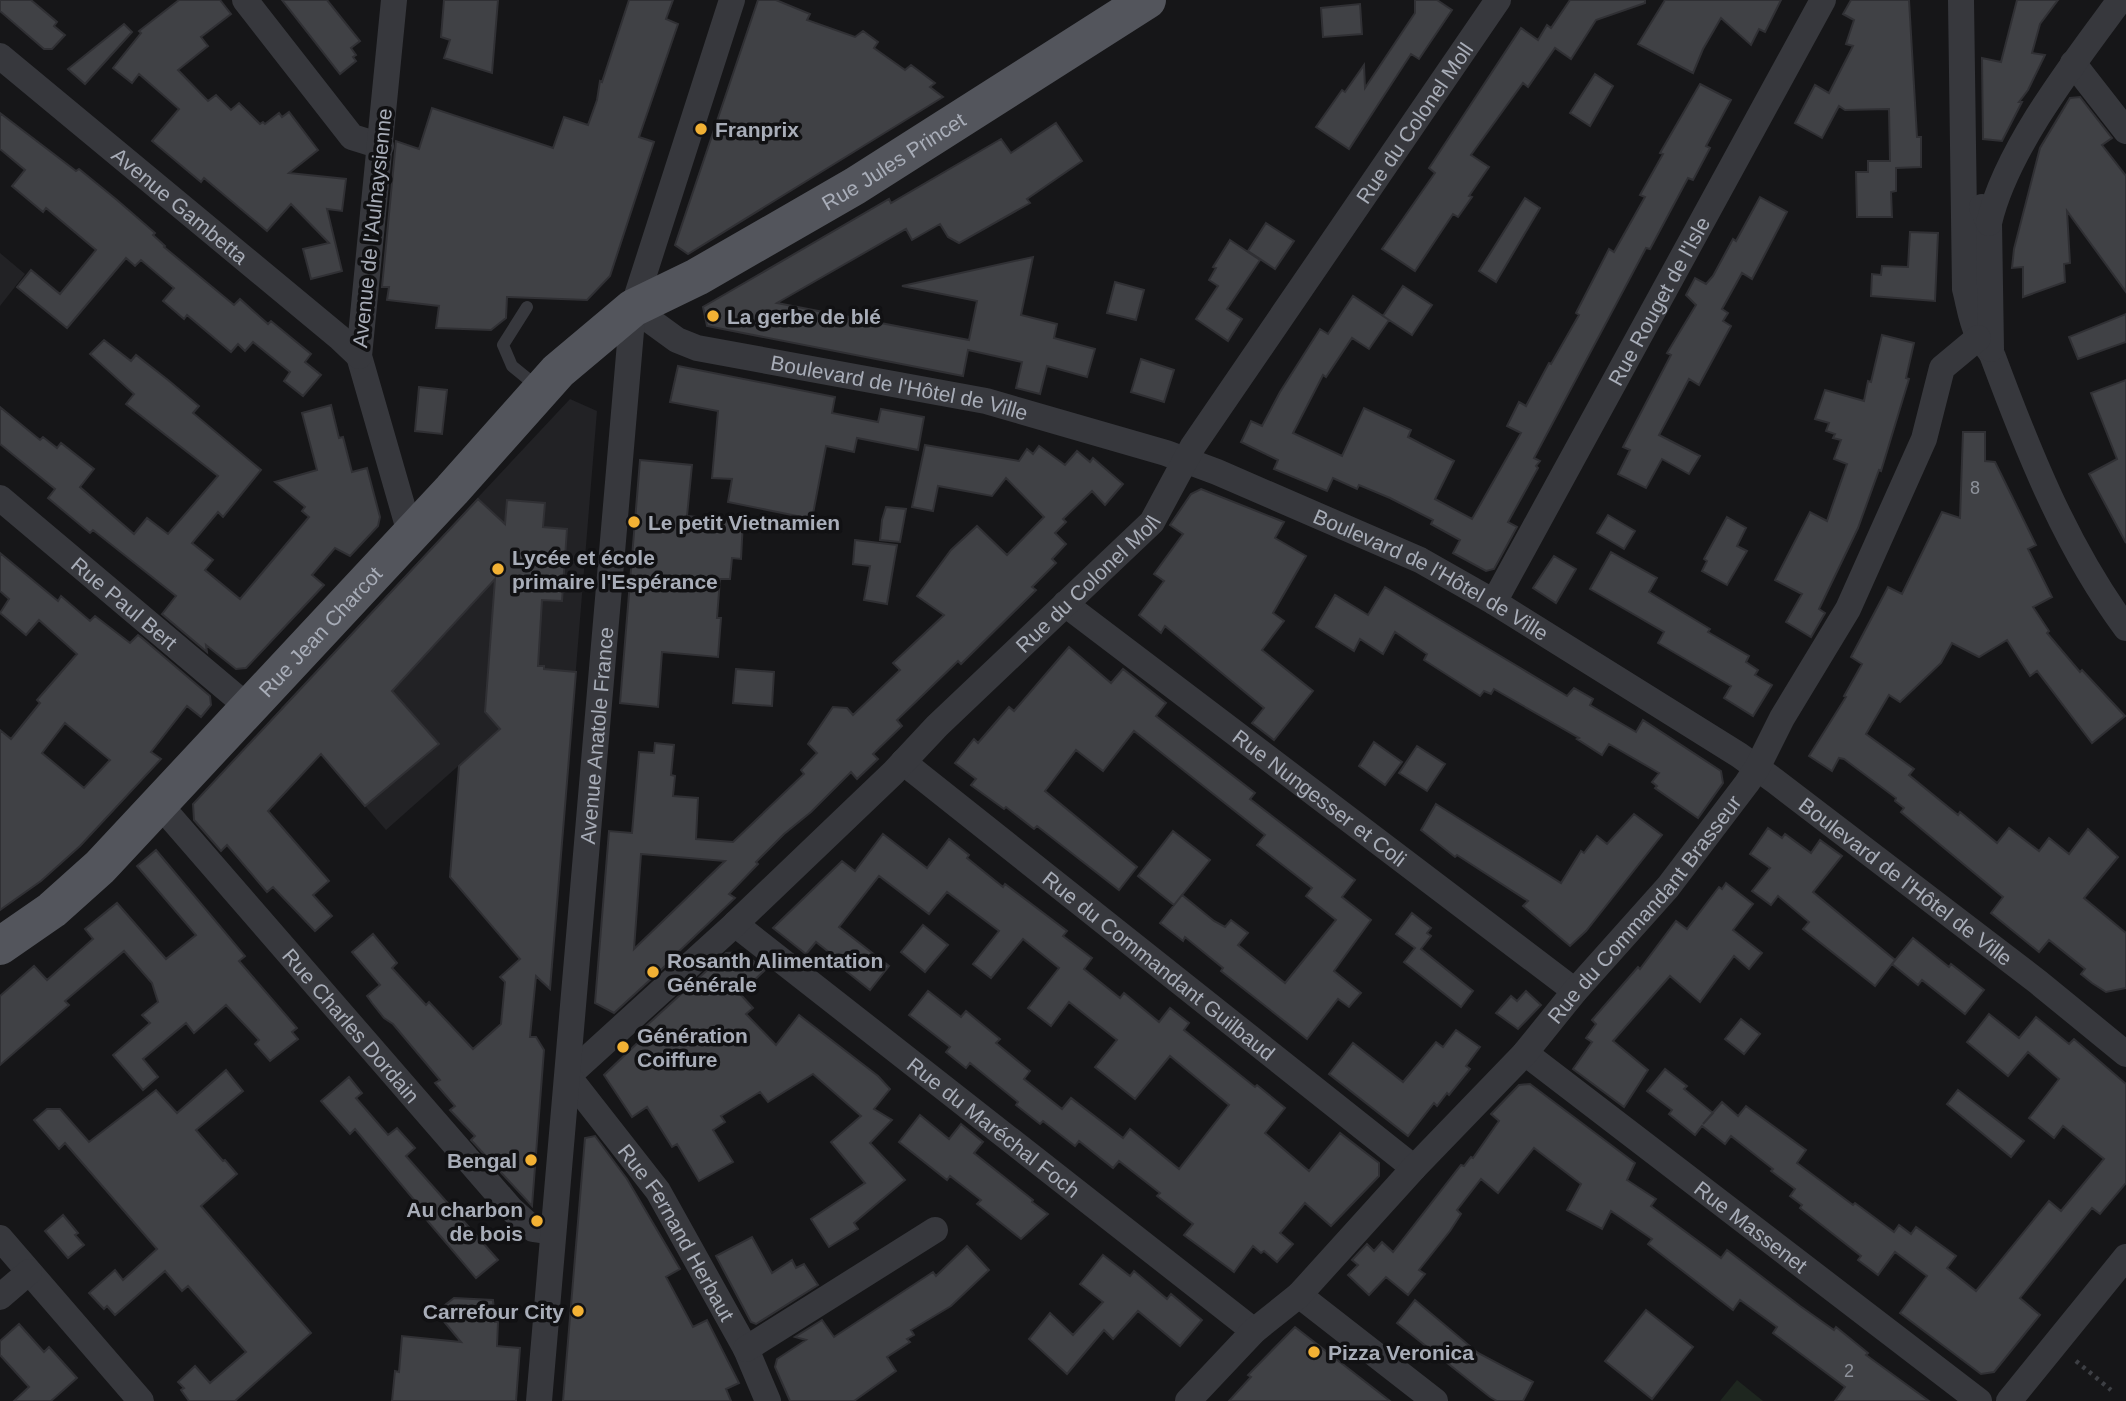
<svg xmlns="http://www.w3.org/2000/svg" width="2126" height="1401" font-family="Arial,sans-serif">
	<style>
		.built { fill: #222225 }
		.green { fill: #1e261f }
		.building { fill: #404145; stroke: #303034; stroke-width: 2; fill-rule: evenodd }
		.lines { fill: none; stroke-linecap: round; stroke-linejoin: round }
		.path { stroke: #3d3f44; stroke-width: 4.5; stroke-dasharray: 3.5 5; stroke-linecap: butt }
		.service { stroke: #37383d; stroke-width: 12 }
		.minor { stroke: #37383d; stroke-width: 26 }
		.primary { stroke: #53555c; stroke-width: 38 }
		.poi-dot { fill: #f2b134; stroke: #111113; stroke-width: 2.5 }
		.labels { text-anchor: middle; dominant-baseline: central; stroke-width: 7; stroke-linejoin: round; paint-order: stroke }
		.number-label { font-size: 18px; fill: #8e929b }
		.street-label { font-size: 21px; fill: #a8adb8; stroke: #111113 }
		.poi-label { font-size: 21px; font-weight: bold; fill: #a8adb8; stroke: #111113; text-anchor: start }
	</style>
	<rect width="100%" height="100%" fill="#161618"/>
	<path class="built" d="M0 253 25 274 0 306Z
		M570 399 597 411 565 803 500 729 386 830 281 708Z"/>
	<path class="green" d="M1737 1380 1763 1401H1720Z"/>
	<path class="building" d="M0 0H31L57 22 54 26 65 35 52 49H44L0 11Z
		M179 0H220L231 14 201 37 208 46 178 70 208 101 216 95 231 110 239 103 260 124 263 122 265 124 279 113 282 117 289 112 318 150 289 173 346 179 342 211 327 209 342 271 311 279 303 249 329 243 291 204 267 231 204 178 201 182 152 141 179 109 139 74 132 83 113 68 141 33 139 31Z
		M282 0H327L360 41 351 48 356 55 353 57 356 61 340 74Z
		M444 0H498L492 73 444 58 450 40 441 37Z
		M629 0H673L666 19 678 24 639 137 654 142 610 276 587 300 507 297 506 318 491 330 436 328 439 306 387 300 389 287H382L396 141 419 149 432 108 553 148 564 117 588 125 597 100 600 81 602 82Z
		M758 0H776L810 14 807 20 855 37 863 31 878 42 874 48 905 70 911 65 935 83 930 87 943 97 688 254 675 245Z
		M1415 0H1437L1452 10 1419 59 1411 54 1349 149 1316 127 1342 90 1345 92 1364 65 1365 88 1415 13Z
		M1570 0H1645V3L1596 20 1571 59 1555 48 1528 87 1523 83 1471 155 1489 167 1469 196 1472 197 1458 217 1453 214 1415 271 1382 249 1435 173 1429 168 1521 28 1538 40 1547 25 1551 28Z
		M1665 0H1781L1765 32 1759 29 1751 45 1721 18 1703 49 1693 73 1638 44Z
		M1851 0H1909L1917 137H1921V167L1896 168V191L1891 192 1892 217H1857L1856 172H1868V161H1890L1889 109 1845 110 1839 106 1822 138 1795 123 1815 85 1829 93 1853 46 1846 44 1854 20 1843 14Z
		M2017 0H2058L2040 24 2032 53 2045 55 2028 90 2019 102H2022L2002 141 1983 139 1982 58 2001 62Z
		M1360 4 1362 34 1323 37 1321 8Z
		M124 24 132 32 85 84 68 69Z
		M1595 74 1613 86 1590 126 1570 113Z
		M1700 84 1731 100 1706 146 1710 148 1693 180 1688 178 1650 249 1646 248 1534 458 1540 461 1536 466 1538 468 1508 522 1517 527 1494 569 1486 571 1453 553 1460 540 1431 524 1433 520 1390 498 1359 485 1357 489 1333 478 1327 491 1274 469 1278 460 1241 442 1251 421 1262 426 1280 392 1320 329 1328 334 1353 296 1389 320 1369 349 1352 338 1326 377 1323 375 1293 433 1342 456 1364 408 1411 430 1408 437 1454 461 1435 499 1472 519 1521 433 1507 426 1519 402 1526 406 1549 363 1551 364 1579 315 1576 313 1609 249 1614 252 1645 197 1640 195 1663 154 1660 153Z
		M2080 97 2112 138 2102 145 2126 176V292L2067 211 2070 263 2064 264 2065 282 2023 297V267L2012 268 2014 249 2040 148 2070 98Z
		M0 113 76 171 79 169 117 200 155 233 153 235 165 246 164 247 234 305 240 299 268 324 271 321 311 354 305 362 321 375 303 396 284 381 290 372 253 342 245 351 238 344 231 352 187 315 184 319 163 301 174 288 141 260 135 266 126 258 67 328 17 287 31 270 60 294 96 250 46 208 43 212 12 186 25 170 0 149Z
		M1056 123 1082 161 1027 199 1030 203 959 243 948 237 940 224 912 240 906 229 777 303 969 340 977 301 902 286 1033 257 1021 315 1057 324 1054 338 1095 349 1087 377 1047 366 1040 394 1016 388 1022 362 968 350 963 376 707 326 703 307 889 199 891 203 1001 139 1011 153Z
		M1760 197 1787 212 1752 279 1742 273 1722 309 1728 313 1723 321 1731 326 1699 385 1689 379 1659 435 1700 456 1689 474 1662 459 1646 488 1618 474 1630 450 1623 447 1671 355 1667 353 1696 305 1686 295 1695 278 1706 284 1713 276 1733 239 1736 241Z
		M1525 198 1540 208 1496 282 1479 271Z
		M1266 223 1294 241 1275 269 1248 251Z
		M1910 232 1938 233 1935 301 1871 296 1872 274 1881 275 1882 266 1908 267Z
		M1230 240 1260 260 1227 309 1242 319 1228 341 1196 319 1218 286 1209 280 1216 268 1213 267Z
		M1115 282 1144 290 1136 320 1107 313Z
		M1403 286 1432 305 1412 335 1383 316Z
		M2126 314V342L2078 359 2069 337Z
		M1882 335 1914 343 1906 378 1909 379 1881 471 1879 470 1858 528 1819 609 1825 613 1811 637 1786 622 1802 594 1775 580 1810 512 1827 521 1847 464 1834 459 1841 440 1833 438 1835 434 1826 431 1829 423 1815 419 1825 390 1864 401 1868 381 1871 382Z
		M104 340 131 361 136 355 168 380 199 406 193 413 261 470 223 517 218 512 192 543 213 560 205 570 240 599 309 517 302 511 305 507 275 482 317 470 302 413 331 405 339 438 343 437 352 472 367 468 380 517 378 526 350 556 335 548 312 575 324 585 246 668 236 669 206 645 207 652 162 614 176 596 93 530 90 533 48 498 55 489 0 444V407L40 440 43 437 57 448 61 443 94 469 80 487 134 534 147 518 168 534 218 476 126 404 134 394 90 354Z
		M1141 359 1174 370 1164 402 1131 392Z
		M678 366 835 397 832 413 878 422 881 409 924 417 918 450 857 438 854 452 826 446 812 519 728 502 732 479 712 478 718 411 670 402Z
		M2126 380V543L2089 474 2117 459 2091 393Z
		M419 387 447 390 442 434 415 431Z
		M1963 432H1985V461L1995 462 2036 545 2028 549 2052 597 2033 607 2049 631 2047 633 2080 672 2082 670 2125 716 2092 743 2037 671 2030 676 2007 640 1979 657 1952 643 1941 663 1900 702 1889 695 1866 734 1914 769 1909 775 1958 815 1960 812 1997 843 2009 828 2039 851 2049 838 2069 854 2088 829 2118 857 2084 898 2126 933V988L2106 992 2092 983 2081 974 2085 969 2049 940 2039 952 1991 913 2003 897 1901 812 1904 808 1895 801 1896 798 1844 759 1839 758 1832 771 1809 756 1846 697 1844 696 1862 664 1851 657 1888 587 1902 594 1942 512 1960 518Z
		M925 445 1019 461 1027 449 1033 454 1039 446 1065 465 1077 451 1090 462 1093 458 1123 484 1105 505 1092 491 1063 519 1066 522 1055 533 1066 544 1052 559 1056 563 1032 587 1036 590 961 664 958 661 897 720 902 726 873 754 878 759 857 779 851 772 811 812 784 834 756 862 758 864 729 894 735 898 673 957H675L614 1013 595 1003 609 831 632 833 639 752 654 753 655 743 674 745 671 775 675 776 673 796 698 798 696 839 733 842 804 774 801 770 817 753 808 744 833 707 847 708 853 715 900 670 893 663 944 615 917 596 951 550 977 526 1007 555 1044 517 1006 478 992 496 938 486 933 511 912 507ZM641 854 725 861 634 949Z
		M640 460 692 465 687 516 743 521 741 559 732 558 730 579H720L717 618H721L718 657 662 652 658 707 620 703Z
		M1201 489 1284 522 1275 538 1306 556 1273 613 1284 621 1262 650 1313 691 1274 740 1252 723 1264 708 1165 626 1161 633 1139 615 1164 581 1154 574 1183 534 1170 525 1191 494Z
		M478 499 505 524 507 500 545 503 543 527 567 529 562 601 542 600 538 666H544V669L576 672 550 989 536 976 530 1037H536L544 1050 532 1206 471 1140 475 1136 450 1110 455 1106 435 1083 440 1080 393 1024 384 1018 372 1003 367 996 380 985 352 952 373 934 397 963 392 968 426 1005 429 1002 473 1049 501 1024 505 982 500 977 520 959 450 877 459 766 500 729 485 712 495 579 392 691 439 744 365 806 321 754 268 811 329 881 313 895 332 916 315 931 273 887 267 892 227 845 221 851 194 820 193 804Z
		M886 507 906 509 900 542 880 540 882 520Z
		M1608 515 1635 531 1624 549 1597 533Z
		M1727 517 1746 528 1737 546 1747 551 1727 585 1702 571 1707 561 1704 559Z
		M855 540 897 545 887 604 864 600 870 566 853 564Z
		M1611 552 1657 578 1649 592 1710 629 1708 632 1749 656 1746 662 1758 670 1755 675 1772 685 1753 716 1724 698 1731 686 1658 643 1664 632 1590 589Z
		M0 553 58 601 61 596 90 621 95 616 130 643 138 635 142 638 210 696 211 705 201 717 187 706 151 752 161 759 80 846 41 881 0 910V730L11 739 40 703 37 700 77 654 39 620 26 635 0 613 9 599 0 591ZM65 723 110 760 84 788 42 753Z
		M1554 556 1576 569 1556 603 1533 588Z
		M1385 587 1567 696 1574 688 1593 699 1590 705 1636 732 1643 720 1721 771 1723 783 1698 818 1655 788 1657 786 1652 782 1659 773 1609 744 1602 755 1577 739 1579 738 1494 689 1491 694 1484 691 1480 696 1424 660 1427 654 1395 632 1383 654 1360 639 1354 651 1316 627 1335 595 1368 615Z
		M1069 647 1111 683 1123 669 1166 703 1156 716 1255 793 1250 799 1355 880 1342 897 1371 920 1334 971 1361 993 1349 1007 1338 999 1307 1039 1221 971 1223 968 1185 937 1183 941 1160 923 1182 895 1214 921 1225 927 1231 920 1248 933 1238 945 1285 983 1336 920 1306 896 1312 888 1257 845 1265 835 1134 731 1103 771 1076 750 1045 791 1137 867 1119 890 1037 826 1034 829 1006 807 1004 809 971 785 976 779 955 763 974 739 978 743 1009 707 1014 711Z
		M736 669 774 672 772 706 733 703Z
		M1374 742 1402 762 1385 785 1359 766Z
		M1417 746 1445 764 1427 791 1399 773Z
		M1436 804 1561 883 1581 851 1584 853 1597 836 1607 844 1634 814 1662 835 1586 931 1570 946 1523 906 1528 901 1457 855 1455 857 1421 830Z
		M1768 828 1782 838 1785 834 1811 853 1820 840 1842 856 1813 892 1895 960 1875 986 1803 929 1809 922 1778 896 1771 905 1752 891 1770 868 1750 854Z
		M1173 831 1210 860 1174 905 1138 876Z
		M883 834 927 868 949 839 969 855 967 858 1003 887 1005 884 1067 931 1063 936 1092 958 1084 969 1120 998 1124 993 1159 1022 1170 1008 1189 1023 1184 1030 1255 1087 1257 1085 1285 1108 1265 1133 1309 1171 1340 1133 1379 1163V1176L1331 1226 1305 1203 1280 1233 1293 1244 1277 1262 1264 1251 1261 1253 1253 1246 1234 1272 1184 1235 1193 1224 1157 1196 1160 1193 1119 1161 1113 1168 1079 1141 1075 1146 1043 1121 1040 1124 1016 1105 1018 1102 970 1063 966 1068 946 1052 950 1047 909 1015 928 991 961 1017 966 1011 1000 1039 996 1043 1030 1071 1024 1079 1062 1109 1071 1098 1123 1138 1130 1129 1179 1169 1229 1105 1170 1056 1135 1099 1095 1067 1117 1040 1069 1002 1051 1026 1028 1008 1059 968 1023 939 991 978 973 964 999 931 947 892 929 914 879 876 839 927 889 966 870 990 846 971 849 968 816 942 806 954 773 928 842 861 855 871Z
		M156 850 245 956 239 961 297 1028 292 1032 298 1039 270 1061 255 1044 259 1040 226 1005 194 1033 186 1023 143 1059 158 1077 143 1090 113 1055 150 1023 142 1015 158 1002 152 983 124 951 65 1001 69 1005 0 1065V996L34 966 47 980 93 939 85 929 117 903 166 959 196 935 137 866Z
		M1726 883 1753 904 1733 930 1762 953 1749 969 1734 956 1700 1002 1670 976 1613 1041 1648 1070 1624 1107 1573 1069 1592 1042 1586 1038 1596 1024 1592 1020 1638 967 1640 969 1676 921 1687 929 1719 887 1722 889Z
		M1412 913 1431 928 1427 933 1431 936 1421 949 1473 991 1461 1007 1404 962 1415 948 1396 934Z
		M923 925 948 945 925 972 901 952Z
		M1913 938 1949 967 1951 964 1984 990 1965 1014 1922 980 1918 985 1892 964Z
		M742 952 765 970 740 994 753 1008 746 1014 776 1045 799 1015 878 1076 890 1089 874 1109 892 1120 870 1143 905 1180 854 1223 858 1229 829 1247 811 1219 865 1183 831 1142 861 1116 813 1074 768 1102 760 1092 721 1116 725 1122 713 1130 733 1162 699 1181 677 1144 672 1147 647 1107 632 1117 604 1075 651 1030 645 1027 726 953Z
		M1526 991 1541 1005 1518 1029 1496 1013 1511 996 1517 1001Z
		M1989 1014 2019 1038 2036 1017 2069 1044 2074 1039 2126 1084V1183L2100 1214 2092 1208 2020 1298 2040 1315 1994 1372 1981 1374 1900 1313 1927 1276 1895 1252 1878 1275 1858 1260 1861 1256 1800 1208 1802 1205 1790 1196 1795 1189 1771 1171 1773 1169 1731 1136 1725 1144 1702 1126 1695 1135 1669 1114 1672 1110 1647 1091 1665 1069 1687 1086 1684 1089 1713 1113 1703 1124 1722 1102 1738 1116 1746 1106 1806 1150 1797 1163 1853 1205 1855 1203 1894 1232 1899 1225 1911 1234 1916 1227 1956 1256 1947 1268 1976 1291 2049 1201 2061 1211 2104 1159 2063 1126 2054 1138 2029 1118 2059 1079 2028 1052 2008 1076 1967 1042Z
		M1741 1019 1760 1034 1744 1054 1725 1039Z
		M1456 1030 1480 1047 1466 1066 1470 1069 1449 1095 1447 1093 1437 1106 1434 1103 1408 1136 1329 1074 1353 1043 1403 1082 1436 1042 1443 1047Z
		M226 1070 243 1091 196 1130 223 1161 225 1160 237 1174 201 1206 311 1333 235 1401H189L181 1390 184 1388 178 1382 195 1366 210 1383 246 1352 188 1286 182 1291 165 1271 115 1315 107 1306 104 1309 89 1293 115 1270 123 1280 157 1249 65 1143 59 1149 34 1120 47 1109H60L89 1142 156 1090 177 1113Z
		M349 1077 362 1093 356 1098 388 1135 397 1128 415 1148 406 1156 498 1260 476 1278 413 1204 416 1202 355 1129 350 1134 321 1101Z
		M1530 1084 1635 1163 1627 1180 1656 1199 1651 1206 1721 1258 1727 1250 1800 1306 1834 1330 1836 1327 1868 1353 1866 1355 1929 1401H1835L1845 1387 1773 1333 1777 1327 1740 1300 1733 1310 1648 1244 1652 1239 1611 1211 1602 1229 1567 1210 1581 1184 1534 1148 1498 1193 1481 1179 1457 1210 1461 1214 1450 1231 1419 1270 1425 1274 1408 1295 1386 1277 1369 1295 1348 1275 1358 1265 1352 1260 1367 1244 1374 1251 1382 1242 1393 1252 1461 1165 1464 1166 1471 1157 1473 1158 1499 1121 1491 1114 1519 1085Z
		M1958 1090 2024 1141 2011 1157 1947 1104Z
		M920 1115 949 1139 961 1124 983 1142 974 1153 1033 1200 1032 1202 1048 1214 1021 1239 977 1204 981 1200 950 1176 947 1180 899 1142Z
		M595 1136 627 1179 680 1269 666 1277 693 1327 707 1320 739 1383 726 1389 731 1401H563L585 1138Z
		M63 1215 78 1233 75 1235 84 1245 68 1258 45 1231Z
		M752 1237 772 1273 792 1260 796 1268 804 1264 818 1285 756 1324 751 1322 716 1256Z
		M967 1246 989 1270 951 1306 911 1330 914 1335 907 1339 910 1342 887 1357 896 1371 854 1401H790L775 1367 777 1359 806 1340 795 1337 822 1320 834 1337 933 1272 936 1276Z
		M1103 1255 1130 1276 1134 1271 1167 1299 1171 1294 1202 1320 1180 1346 1138 1311 1113 1339 1104 1330 1067 1374 1029 1339 1050 1313 1073 1335 1103 1302 1080 1284Z
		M454 1298 493 1300 495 1322H498L497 1346 520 1348 516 1401H392L395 1371 399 1372 402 1336 461 1342 436 1312Z
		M1415 1300 1478 1353 1533 1382 1523 1401H1497L1490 1397 1397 1323Z
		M1646 1310 1693 1347 1652 1399 1605 1361Z
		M19 1324 44 1352 49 1347 77 1378 51 1401H14L29 1387 0 1355V1341Z
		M1295 1327 1390 1401H1229L1251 1377 1248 1375Z"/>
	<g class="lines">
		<path class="path" d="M2076 1361 2111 1390"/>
		<path class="service" d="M527 307 503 345 512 366 539 388"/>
		<g class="minor">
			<path d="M245 0 352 137 381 146"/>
			<path d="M394 0 359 356 410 533"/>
			<path d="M1961 0 1965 289C1969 304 1971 321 1978 335 1981 343 1990 348 1993 357 2028 451 2066 547 2126 628"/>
			<path id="s1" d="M0 56 340 338 359 356"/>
			<path d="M2073 63 2126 131"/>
			<path d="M1982 207 1989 223 1991 349"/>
			<path d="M1989 223C2006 149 2075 61 2120 0"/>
			<path id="s2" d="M633 308 677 340 697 348 986 401 1166 453 1217 472 1420 560 1494 602 1739 755 1775 781 2038 982 2126 1054"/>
			<path id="s3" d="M0 498 248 707"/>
			<path id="s4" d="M1494 602 1823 0"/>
			<path id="s5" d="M1065 604 1575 991"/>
			<path id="s6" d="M903 762 1414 1168"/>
			<path id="s7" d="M160 805 510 1208 533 1229 553 1232"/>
			<path id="s8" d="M735 924 1254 1331"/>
			<path id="s9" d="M1525 1053 1979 1401"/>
			<path id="s10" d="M568 1076 735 924 893 773 937 726 1152 522 1193 446 1498 0"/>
			<path id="s11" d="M568 1076 658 1191 746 1349 768 1401"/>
			<path d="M0 1238 141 1401"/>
			<path d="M1299 1295 1435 1401"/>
			<path d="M0 1297 29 1272"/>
			<path d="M746 1349 935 1230"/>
			<path id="s12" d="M539 1401 633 308 732 0"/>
			<path id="s13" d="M1188 1401 1254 1331 1299 1295 1414 1168 1525 1053 1575 991 1668 887 1747 783 1757 768 1782 718 1848 609 1924 439 1942 368 1978 338"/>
			<path d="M2009 1401 2126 1257"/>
		</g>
		<path class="primary" id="s14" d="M0 946 52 910 100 867 452 490 558 371 633 308 697 277 855 186 1147 0"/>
	</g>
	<g class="poi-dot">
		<circle cx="701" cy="129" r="7"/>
		<circle cx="713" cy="316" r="7"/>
		<circle cx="634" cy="522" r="7"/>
		<circle cx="498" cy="569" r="7"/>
		<circle cx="653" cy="972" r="7"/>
		<circle cx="623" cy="1047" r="7"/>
		<circle cx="531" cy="1160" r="7"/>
		<circle cx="537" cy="1221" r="7"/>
		<circle cx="578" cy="1311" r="7"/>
		<circle cx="1314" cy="1352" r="7"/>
	</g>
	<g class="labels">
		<g class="number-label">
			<text x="1975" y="488">8</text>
			<text x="1849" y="1371">2</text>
		</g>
		<g class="street-label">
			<text stroke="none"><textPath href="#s10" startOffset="1283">Rue du Colonel Moll</textPath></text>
			<text stroke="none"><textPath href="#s14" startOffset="1200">Rue Jules Princet</textPath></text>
			<text stroke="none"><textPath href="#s1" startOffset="234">Avenue Gambetta</textPath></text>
			<text transform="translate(372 228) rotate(-84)">Avenue de l'Aulnaysienne</text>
			<text stroke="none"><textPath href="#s4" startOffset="343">Rue Rouget de l'Isle</textPath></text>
			<text stroke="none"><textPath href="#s2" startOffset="282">Boulevard de l'Hôtel de Ville</textPath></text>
			<text stroke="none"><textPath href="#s2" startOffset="849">Boulevard de l'Hôtel de Ville</textPath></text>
			<text stroke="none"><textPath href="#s10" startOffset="716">Rue du Colonel Moll</textPath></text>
			<text stroke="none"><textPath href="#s3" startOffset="163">Rue Paul Bert</textPath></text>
			<text stroke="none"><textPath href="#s14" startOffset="450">Rue Jean Charcot</textPath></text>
			<text stroke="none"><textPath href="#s12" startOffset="668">Avenue Anatole France</textPath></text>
			<text stroke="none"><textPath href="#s5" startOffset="320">Rue Nungesser et Coli</textPath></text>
			<text stroke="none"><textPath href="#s2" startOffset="1416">Boulevard de l'Hôtel de Ville</textPath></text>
			<text stroke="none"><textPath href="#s13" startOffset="672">Rue du Commandant Brasseur</textPath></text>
			<text stroke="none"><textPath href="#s6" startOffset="327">Rue du Commandant Guilbaud</textPath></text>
			<text stroke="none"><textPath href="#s7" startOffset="292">Rue Charles Dordain</textPath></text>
			<text stroke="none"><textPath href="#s8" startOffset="329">Rue du Maréchal Foch</textPath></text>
			<text stroke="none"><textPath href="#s9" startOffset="285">Rue Massenet</textPath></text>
			<text stroke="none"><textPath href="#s11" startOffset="191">Rue Fernand Herbaut</textPath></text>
		</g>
		<g class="poi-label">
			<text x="715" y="129">Franprix</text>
			<text x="727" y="316">La gerbe de blé</text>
			<text x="648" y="522">Le petit Vietnamien</text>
			<text x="512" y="557">Lycée et école<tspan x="512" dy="24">primaire l'Espérance</tspan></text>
			<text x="667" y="960">Rosanth Alimentation<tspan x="667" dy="24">Générale</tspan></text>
			<text x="637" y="1035">Génération<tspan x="637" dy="24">Coiffure</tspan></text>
			<text x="517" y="1160" text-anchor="end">Bengal</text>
			<text x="523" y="1209" text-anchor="end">Au charbon<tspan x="523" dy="24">de bois</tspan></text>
			<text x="564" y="1311" text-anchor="end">Carrefour City</text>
			<text x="1328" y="1352">Pizza Veronica</text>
		</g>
	</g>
</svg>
